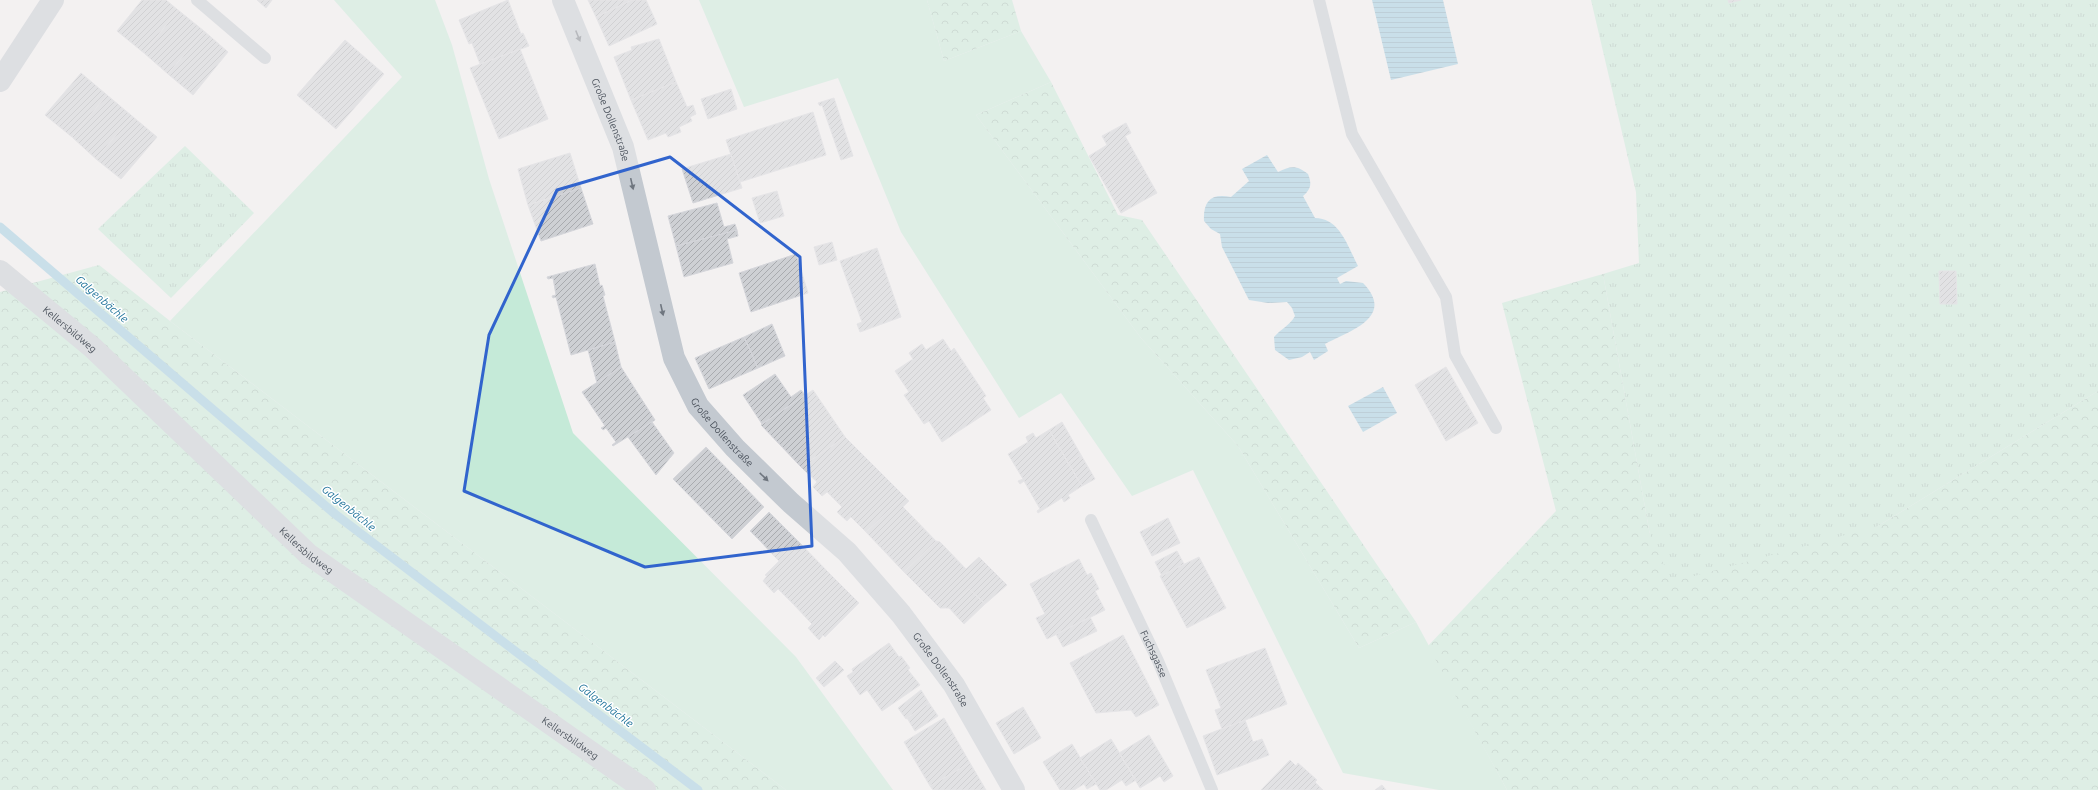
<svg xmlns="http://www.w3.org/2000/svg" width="2098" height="790" font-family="Ubuntu,sans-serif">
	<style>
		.green { fill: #c5ead8 }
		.forest { fill: url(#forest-crowns) }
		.park { fill: url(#park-tufts) }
		.water { fill: url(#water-rules) }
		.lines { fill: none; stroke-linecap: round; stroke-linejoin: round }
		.stream { stroke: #98cae1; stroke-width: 9 }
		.building { fill: url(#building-hatch); stroke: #d5d6db }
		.service { stroke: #c3c9d0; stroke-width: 12 }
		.minor { stroke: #c3c9d0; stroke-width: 22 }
		.oneway { fill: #6f767f }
		.marked { fill: none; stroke: #3164cd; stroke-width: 3; stroke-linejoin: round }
		.labels { text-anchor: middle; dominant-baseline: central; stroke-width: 3; stroke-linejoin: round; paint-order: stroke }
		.street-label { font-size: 10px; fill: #4b525c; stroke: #fff }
		.water-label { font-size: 11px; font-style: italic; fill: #1f739a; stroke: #fff }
	</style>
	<defs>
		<pattern id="forest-crowns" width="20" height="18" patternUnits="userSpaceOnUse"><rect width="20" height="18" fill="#c5ead8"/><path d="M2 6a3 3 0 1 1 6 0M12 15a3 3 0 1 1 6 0" fill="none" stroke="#a2c0b2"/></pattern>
		<pattern id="park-tufts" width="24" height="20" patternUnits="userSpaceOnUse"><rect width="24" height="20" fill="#c5ead8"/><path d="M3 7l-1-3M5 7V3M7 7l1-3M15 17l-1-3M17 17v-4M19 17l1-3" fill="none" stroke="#a2c0b2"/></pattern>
		<pattern id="water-rules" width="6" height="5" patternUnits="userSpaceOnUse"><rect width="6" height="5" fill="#98cae1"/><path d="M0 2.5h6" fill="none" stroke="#7ea7ba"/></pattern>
		<pattern id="building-hatch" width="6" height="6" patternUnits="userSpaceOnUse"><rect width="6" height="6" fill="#ced0d4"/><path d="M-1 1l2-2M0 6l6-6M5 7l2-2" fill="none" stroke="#a9abaf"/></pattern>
	</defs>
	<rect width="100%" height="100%" fill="#f3f1f1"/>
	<path class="green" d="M334 0H435L452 45 489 179 573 433 796 657 893 790H786L170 321 402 77Z
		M699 0H927L944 61 1021 31 1051 82 976 115 1141 338 1238 446 1359 648 1416 622 1507 790H1439L1343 773 1193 470 1132 496 1061 393 1019 418 901 232 838 78 744 107Z"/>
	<path class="forest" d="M927 0H1012L1021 31 944 61Z
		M1051 82 1118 215 1142 220 1416 622 1359 648 1238 446 1141 338 976 115Z
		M99 265 170 321 786 790H0V292Z
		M1603 274 1650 535 1878 526 2098 391V790H1507L1428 646 1556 511 1502 303Z"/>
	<path class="park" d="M1591 0H2098V391L1878 526 1672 582 1650 535 1603 274 1639 263 1636 192Z
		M185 146 254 213 171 298 98 229Z"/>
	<path class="water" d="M1372 0H1443L1458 64 1391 80Z
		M1267 155 1278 172C1291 166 1296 165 1308 174 1312 184 1311 189 1303 196L1315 218C1340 218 1348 247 1358 266L1337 278 1340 284 1346 281 1363 283C1396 317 1350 331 1325 344L1328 351 1314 360 1310 352 1302 357 1289 360 1275 350 1274 337C1281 329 1290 325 1295 316L1292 308 1287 302 1268 303 1249 300 1222 247 1220 234 1211 229 1204 221C1203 201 1211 193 1231 197L1249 181 1242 169Z
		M1383 387 1397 413 1363 432 1348 406Z"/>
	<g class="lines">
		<path class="stream" d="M0 227 335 514 698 790"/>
	</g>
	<path class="building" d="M142 0H166L178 10 144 53 117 31Z
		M257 0H272L266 8Z
		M508 0 521 34 523 33 529 46 480 64 472 43 469 44 459 20Z
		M588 0H632L596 17Z
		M632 0H646L657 24 609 46 596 17Z
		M1728 0H1741L1729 3Z
		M178 10 204 31 168 74 144 53Z
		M204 31 228 52 193 95 168 74Z
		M659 39 676 82 631 100 614 57 632 50 631 47Z
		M345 40 384 74 336 129 297 95Z
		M520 49 548 119 499 139 470 68Z
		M81 73 107 95 72 137 45 115Z
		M676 82 687 107 693 105 696 114 690 117 692 121 679 127 681 132 668 137 666 133 648 140 631 100Z
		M731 89 737 109 708 119 701 99Z
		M107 95 132 116 96 159 72 137Z
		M834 98 853 156 841 160 822 105 820 106 818 103Z
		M813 112 826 155 740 182 726 140Z
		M132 116 157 137 121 179 96 159Z
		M1126 123 1131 133 1125 136 1157 193 1121 213 1089 156 1107 145 1102 136Z
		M570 153 581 188 528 205 518 169Z
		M731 154 742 188 693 203 682 169Z
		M581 188 593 224 541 241 528 205Z
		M777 191 784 216 760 223 752 198Z
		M717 203 724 227 735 224 737 230 676 246 668 216Z
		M737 230 738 236 727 239 733 263 684 277 676 246Z
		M832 242 837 260 819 265 814 247Z
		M877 248 901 317 860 332 857 324 862 322 840 261Z
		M796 254 808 293 751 312 739 273Z
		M595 264 600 286 602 285 605 295 603 296 615 342 571 355 556 297 553 298 552 296 556 295 553 278 548 279 547 277Z
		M1939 271H1956L1957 304H1940Z
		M772 324 785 356 758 368 744 337Z
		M744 337 758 368 709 389 695 358Z
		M943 339 951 351 954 348 986 396 983 398 991 410 942 442 929 421 924 424 904 395 909 392 895 371 913 359 909 353 922 344 926 350Z
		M615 342 621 367 597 383 588 350Z
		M621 367 655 420 613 446 612 445 616 442 606 428 603 430 601 428 605 426 582 392Z
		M1446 367 1478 423 1446 441 1415 385Z
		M775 374 791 397 801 390 805 395 762 424 743 395Z
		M813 390 845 437 801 467 761 425Z
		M652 422 674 453 656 475 628 437Z
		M1062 422 1081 455 1068 463 1049 430Z
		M1049 430 1082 486 1068 495 1070 498 1064 502 1062 498 1038 513 1037 511 1040 509 1024 481 1020 484 1018 481 1023 479 1008 454 1028 442 1026 437 1033 433 1036 438Z
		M845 437 904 496 866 532 851 517 847 521 837 512 842 507 827 492 822 496 813 487 817 482 801 467Z
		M706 447 764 507 732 539 673 479Z
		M1081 455 1095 479 1082 486 1068 463Z
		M904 496 909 501 903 507 936 541 904 572 866 532Z
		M769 512 781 524 762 543 750 531Z
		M1168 518 1180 543 1152 556 1140 532Z
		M781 524 793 536 773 555 762 543Z
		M793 536 829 573 795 606 778 589 774 593 763 581 767 576 765 575 779 561 773 555Z
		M936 541 940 542 966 569 979 557 1007 585 985 604 969 589 949 608H940L904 572Z
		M1177 551 1184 564 1162 576 1155 562Z
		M1199 557 1226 608 1187 628 1160 576Z
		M1079 559 1087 575 1091 573 1099 589 1095 591 1105 610 1047 639 1036 618 1045 614 1030 584Z
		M829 573 859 603 825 637 823 635 819 640 808 628 812 624 795 606Z
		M969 589 985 604 964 624 949 608Z
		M1090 617 1097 631 1063 647 1056 634Z
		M1123 635 1159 705 1136 717 1131 710 1096 713 1070 663Z
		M889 643 899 657 901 656 910 668 908 670 920 685 882 711 867 690 860 695 847 676 853 672 852 669Z
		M1265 648 1287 704 1222 729 1215 710 1221 708 1206 670Z
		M835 661 844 670 824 687 816 678Z
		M921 690 929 703 906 719 898 708Z
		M929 703 938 716 915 731 907 718Z
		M1023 707 1041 738 1014 754 996 723Z
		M944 718 970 763 930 786 904 742Z
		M1245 720 1253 742 1262 739 1269 755 1217 775 1203 736Z
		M1149 735 1173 776 1164 782 1160 776 1140 788 1119 753Z
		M1111 739 1136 780 1126 786 1122 780 1106 790H1100L1080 758Z
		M1072 744 1096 784 1087 789 1084 784 1074 790H1060L1043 762Z
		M1290 760 1296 766 1298 763 1317 780 1307 790H1261Z
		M970 763 986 790H933L930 786Z
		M1315 782 1323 790H1307Z
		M1382 785 1386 790H1375Z"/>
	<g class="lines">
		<g class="service">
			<path d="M197 0 265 58"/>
			<path d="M1319 0 1352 134 1446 297 1455 355 1496 428"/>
			<path id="s1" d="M1091 520 1158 661 1212 790"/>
		</g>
		<g class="minor">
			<path id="s2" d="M563 0 623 147 674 358 698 406 735 448 791 503 847 552 901 614 954 685 1014 790"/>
			<path d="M0 81 53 0"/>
			<path id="s3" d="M0 271 93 348 308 554 645 790"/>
		</g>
	</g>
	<defs><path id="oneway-solid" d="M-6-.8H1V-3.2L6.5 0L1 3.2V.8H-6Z"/></defs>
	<g class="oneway">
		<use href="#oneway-solid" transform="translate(578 36) rotate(68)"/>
		<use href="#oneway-solid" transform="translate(632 184) rotate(77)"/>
		<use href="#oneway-solid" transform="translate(662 310) rotate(77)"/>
		<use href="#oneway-solid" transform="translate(764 477) rotate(44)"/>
	</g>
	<path d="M0 0H2098V790H0ZM670 157 800 257 812 546 645 567 464 491 489 335 557 190Z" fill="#f3f1f1" fill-opacity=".55" fill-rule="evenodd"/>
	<path class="marked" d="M670 157 800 257 812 546 645 567 464 491 489 335 557 190Z"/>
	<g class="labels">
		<g class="street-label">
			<text stroke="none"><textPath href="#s2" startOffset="129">Große Dollenstraße</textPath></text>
			<text stroke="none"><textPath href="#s3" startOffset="91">Kellersbildweg</textPath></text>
			<text stroke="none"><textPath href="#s2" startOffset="465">Große Dollenstraße</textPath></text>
			<text stroke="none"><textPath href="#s3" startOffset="415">Kellersbildweg</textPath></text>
			<text stroke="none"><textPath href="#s1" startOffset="148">Fuchsgasse</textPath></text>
			<text stroke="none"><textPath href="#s2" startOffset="789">Große Dollenstraße</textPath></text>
			<text stroke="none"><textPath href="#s3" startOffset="739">Kellersbildweg</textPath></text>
		</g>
		<g class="water-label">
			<text transform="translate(102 299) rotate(41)">Galgenbächle</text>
			<text transform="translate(349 508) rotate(39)">Galgenbächle</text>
			<text transform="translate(606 705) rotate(37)">Galgenbächle</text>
		</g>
	</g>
</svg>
